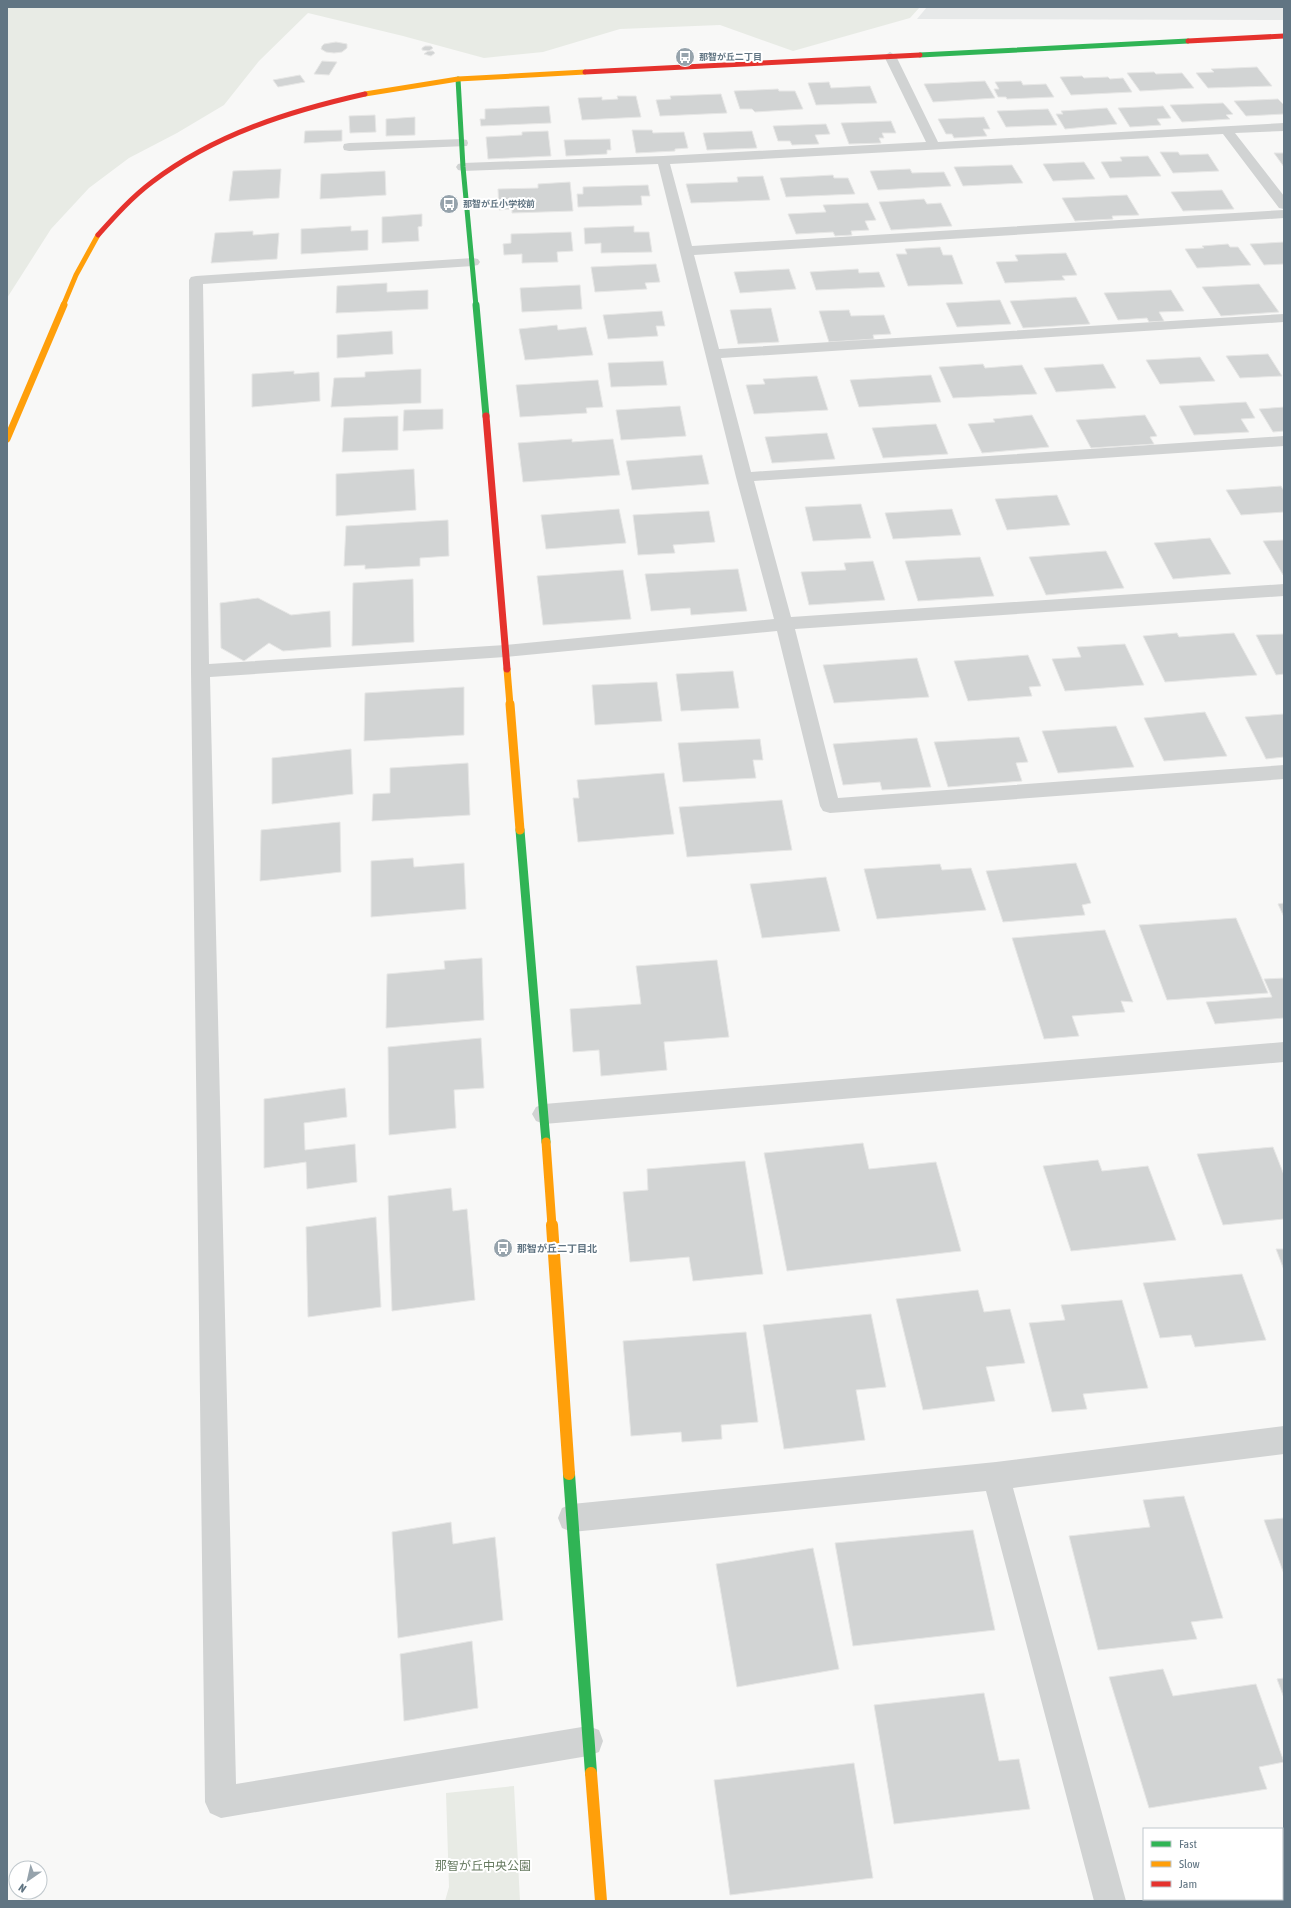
<svg xmlns="http://www.w3.org/2000/svg" width="1291" height="1908" font-family="'Asap Condensed','Noto Sans JP',sans-serif">
	<style>
		.built { fill: #e7e9e9 }
		.green { fill: #e8ebe5 }
		.building { fill: #d2d4d4; stroke: #e7e7e6 }
		.lines { fill: none; stroke-linecap: round; stroke-linejoin: round }
		.lane { fill: #d1d3d3; fill-rule: evenodd }
		.street { fill: #d1d3d3; fill-rule: evenodd }
		.fast-far3 { stroke: #30b455; stroke-width: 5 }
		.fast-far2 { stroke: #30b455; stroke-width: 7 }
		.fast-far1 { stroke: #30b455; stroke-width: 9 }
		.fast { stroke: #30b455; stroke-width: 12 }
		.slow-far3 { stroke: #ff9f0a; stroke-width: 5 }
		.slow-far2 { stroke: #ff9f0a; stroke-width: 7 }
		.slow-far1 { stroke: #ff9f0a; stroke-width: 9 }
		.slow { stroke: #ff9f0a; stroke-width: 12 }
		.jam-far1 { stroke: #e5322d; stroke-width: 5 }
		.jam { stroke: #e5322d; stroke-width: 7 }
		.labels { text-anchor: middle; dominant-baseline: central; stroke-width: 4; stroke-linejoin: round; paint-order: stroke }
		.far-poi-label { font-size: 9px; font-weight: bold; fill: #617583; stroke: #fff; text-anchor: start }
		.poi-label { font-size: 10px; font-weight: bold; fill: #617583; stroke: #fff; text-anchor: start }
		.near-park-label { font-size: 12px; fill: #667a60; stroke: #fff }
	</style>
	<rect width="100%" height="100%" fill="#f8f8f7"/>
	<path class="built" d="M927 7H1284V20L917 19Z"/>
	<path class="green" d="M7 7H920L910 18 793 51 720 25 620 29 543 52 484 58 403 36 308 13 259 61 224 105 177 133 129 158 89 188 51 229 7 298Z
		M514 1786 520 1901H445L449 1887 446 1793Z"/>
	<path class="building" d="M336 42 347 44V48L342 52 334 53 326 52 321 49 322 46 324 44Z
		M425 46H431L433 48 429 51 422 50V48Z
		M428 51H433L435 53 431 56 424 54Z
		M322 61 337 62 329 75 314 74Z
		M1257 67 1272 86 1208 88 1196 73 1214 72 1211 69Z
		M1154 72 1156 74 1182 73 1194 88 1140 91 1127 73Z
		M300 75 305 82 278 87 273 80Z
		M1082 76 1084 78 1108 77 1110 79 1123 78 1132 92 1071 95 1060 77Z
		M985 81 995 98 933 102 924 84Z
		M1021 81 1023 85 1046 84 1054 97 1007 99 1006 97H998L994 89H999L995 82Z
		M829 82 831 88 870 86 877 103 816 105 808 83Z
		M778 89 779 91H795L803 109 755 112 752 109H740L734 91Z
		M721 94 727 113 660 116 656 100 671 99 670 96Z
		M617 96H636L641 117 582 120 578 98 602 97V100L618 99Z
		M1278 99 1284 105V114L1246 116 1234 101Z
		M1223 103 1233 114 1226 115 1230 119 1182 122 1170 105Z
		M549 106 551 123 481 126 480 119H485V109Z
		M1163 106 1171 118 1157 119 1161 125 1130 127 1118 108Z
		M1107 108 1117 124 1065 129 1056 114H1063L1061 111Z
		M1048 109 1057 125 1006 127 997 111Z
		M375 115 376 132 350 133 349 116Z
		M415 117V135L386 136V119Z
		M984 117 990 129H983L987 136 954 138 952 134H946L938 119Z
		M891 121 896 133H882L884 138H879L881 143 849 144 841 123Z
		M826 124 830 134 815 135 819 144 792 145 790 141H778L773 126Z
		M342 130V141L304 143 305 131Z
		M632 130H652L653 133 684 132 688 148 675 149V151L636 153Z
		M548 131 551 156 488 159 486 137 522 135V132Z
		M752 131 757 148 707 150 703 133Z
		M610 139 611 150H607V154L566 156 564 140Z
		M1160 152H1178L1180 155 1208 154 1219 171 1173 173Z
		M1274 153H1284V167Z
		M1148 156 1161 176 1110 178 1101 162 1122 161 1120 157Z
		M1084 162 1095 179 1053 181 1043 164Z
		M1012 165 1023 183 963 186 954 167Z
		M281 169 279 198 229 201 233 171Z
		M910 169 912 173 944 172 951 186 878 190 870 171Z
		M385 171 386 195 320 199 321 174Z
		M833 175 834 178H848L855 194 786 197 780 178Z
		M763 176 770 200 691 203 686 184 738 182 737 177Z
		M570 182 573 211 512 213V209L499 210 498 189 538 188V184Z
		M648 185 650 196H641L642 205 578 207 577 194H583V187Z
		M1222 190 1234 209 1183 211 1171 192Z
		M1127 195 1139 215 1112 216 1113 219 1075 221 1062 198Z
		M924 199 927 204 941 203 952 226 891 230 879 202Z
		M868 203 876 220 865 221 869 230 851 231 852 235 835 236 833 232 796 234 788 214 826 212 823 205Z
		M422 214V226L418 227 419 241 382 243V217Z
		M351 226V231L368 230V250L301 254V229Z
		M634 226V232H649L652 252 601 253V243L585 244 584 228Z
		M253 231V235L279 233 277 259 211 263 215 233Z
		M571 232 573 251 557 252 558 262 522 263V254L504 255 503 244 511 243V234Z
		M1284 242V264L1264 265 1250 244Z
		M1228 244 1230 247H1238L1251 265 1197 268 1185 249 1204 248 1202 246Z
		M940 247 943 255H952L963 284 908 286 896 254H907L905 249Z
		M1066 253 1077 275 1062 276 1065 280 1005 283 996 262 1018 261 1015 255Z
		M656 264 660 282 645 283 647 289 595 292 591 267Z
		M789 269 796 289 740 293 734 272Z
		M858 269 859 273 879 272 885 287 816 290 810 272Z
		M387 283V292L428 290V309L336 313 337 286Z
		M1259 284 1279 312 1221 316 1202 287Z
		M580 285 582 309 522 312 520 288Z
		M1171 290 1184 311 1159 312 1164 321 1149 322 1147 318 1118 320 1104 293Z
		M1076 297 1090 324 1023 328 1010 301Z
		M1000 300 1011 324 957 327 946 303Z
		M771 308 779 342 738 344 730 310Z
		M849 310 851 316 884 315 891 334 873 335 874 339 829 342 819 311Z
		M662 311 665 326H656L658 336 608 339 603 315Z
		M557 325 558 330 586 327 593 355 525 360 519 329Z
		M392 331 393 354 337 358V335Z
		M1268 354 1282 376 1240 378 1226 356Z
		M1200 357 1215 381 1160 384 1146 360Z
		M663 361 667 385 611 387 608 363Z
		M983 364 985 368 1022 365 1037 394 953 398 939 367Z
		M1103 364 1116 388 1056 392 1044 368Z
		M421 369V403L331 407 334 378 365 377V372Z
		M294 371V374L319 372 320 401 252 407V374Z
		M931 375 941 402 859 407 850 380Z
		M817 376 828 410 754 414 746 385 765 384 763 379Z
		M598 380 603 407 586 408 587 413 520 417 516 385Z
		M1246 402 1255 418 1241 419 1249 432 1194 435 1179 406Z
		M680 406 686 436 621 440 616 410Z
		M1284 407V431L1273 432 1259 409Z
		M443 409V429L403 431 404 410Z
		M1032 415 1049 447 982 453 968 424 995 422 993 419Z
		M1145 415 1157 436 1150 437 1154 444 1091 448 1076 420Z
		M398 416V450L342 452 344 418Z
		M936 424 948 454 883 458 872 428Z
		M827 433 835 459 772 463 765 437Z
		M572 439V442L613 439 620 475 523 482 518 443Z
		M702 455 709 484 632 490 626 461Z
		M414 469 416 510 336 516V474Z
		M1281 486 1284 491V512L1241 515 1226 490Z
		M1057 495 1070 525 1007 530 995 499Z
		M861 504 871 538 813 541 805 507Z
		M619 509 626 543 546 549 541 515Z
		M952 509 961 535 893 539 885 513Z
		M709 511 715 542 673 545 675 553 638 555 633 515Z
		M448 520 449 556 420 558V566L365 569V565L344 566 346 526Z
		M1210 538 1231 574 1173 579 1154 543Z
		M1284 540V575H1283L1263 541Z
		M1106 551 1124 588 1046 595 1029 557Z
		M980 557 994 596 918 601 905 561Z
		M873 561 885 600 809 605 801 572 846 570 844 563Z
		M738 569 747 611 691 615 690 608 651 611 645 574Z
		M623 570 631 619 543 625 537 576Z
		M413 579 414 642 352 646 353 583Z
		M258 598 291 615 330 611 331 647 283 651 269 643 244 661 221 648 220 603Z
		M1177 633 1179 637 1234 633 1257 675 1165 682 1143 636Z
		M1284 634V674L1276 675 1256 635Z
		M1125 644 1144 685 1065 691 1052 659 1081 657 1077 647Z
		M1028 655 1041 686 1029 687 1032 696 968 701 954 661Z
		M917 658 929 697 834 703 823 665Z
		M733 671 739 708 681 711 676 674Z
		M657 682 662 721 595 725 592 685Z
		M464 687V735L364 741 365 693Z
		M1205 712 1227 756 1164 761 1144 718Z
		M1284 714V757L1266 759 1245 717Z
		M1116 726 1134 767 1058 773 1042 731Z
		M1019 737 1028 762 1016 763 1022 781 948 787 934 742Z
		M917 738 931 787 882 790 880 782 843 785 833 744Z
		M760 739 763 760H753L756 778 683 782 678 743Z
		M351 749 353 794 272 804V758Z
		M468 763 470 815 372 821 373 794 390 793V768Z
		M664 773 674 834 578 842 573 798H579L577 780Z
		M782 800 792 850 687 857 679 807Z
		M340 822 341 872 260 881 261 830Z
		M413 858 414 867 464 863 466 909 371 917V861Z
		M1076 863 1091 903 1082 905 1085 915 1003 922 986 871Z
		M940 864 942 870 971 868 986 910 877 919 864 869Z
		M826 877 840 931 762 938 750 884Z
		M1284 903V917L1278 904Z
		M1236 918 1268 993 1167 1000 1139 925Z
		M1105 930 1133 1002 1121 1001 1125 1012 1072 1016 1079 1036 1044 1039 1012 938Z
		M482 958 484 1020 386 1028 387 974 445 969 444 961Z
		M717 960 729 1037 664 1042 667 1070 601 1076 599 1050 573 1052 570 1009 641 1004 636 966Z
		M1284 978V1018L1215 1024 1206 1002 1272 997 1264 979Z
		M481 1038 484 1088 454 1090 456 1128 389 1135 388 1047Z
		M345 1088 347 1117 304 1123 305 1150 355 1144 357 1182 307 1189 306 1162 264 1168V1099Z
		M863 1143 869 1169 936 1162 961 1251 787 1271 764 1153Z
		M1273 1147 1284 1175V1219L1223 1225 1197 1154Z
		M1098 1160 1102 1171 1148 1166 1176 1240 1071 1251 1043 1166Z
		M745 1161 763 1274 693 1281 689 1257 630 1262 623 1192 648 1190 647 1169Z
		M451 1188 453 1211 467 1209 475 1300 392 1311 388 1196Z
		M376 1217 381 1307 308 1317 306 1227Z
		M1276 1249H1284V1270Z
		M1242 1274 1266 1340 1195 1347 1191 1335 1160 1338 1143 1283Z
		M978 1290 984 1312 1010 1309 1025 1363 986 1367 995 1401 923 1410 896 1299Z
		M1122 1300 1148 1388 1083 1394 1087 1409 1052 1412 1029 1323 1065 1320 1061 1305Z
		M871 1314 886 1387 856 1390 865 1440 784 1449 763 1325Z
		M746 1332 758 1422 721 1425 722 1439 682 1442 681 1432 631 1436 623 1341Z
		M1184 1496 1223 1618 1191 1622 1197 1639 1098 1650 1069 1536 1150 1527 1143 1500Z
		M1284 1518V1574L1264 1520Z
		M451 1522 453 1544 495 1537 503 1620 398 1638 392 1532Z
		M973 1530 995 1630 853 1646 835 1543Z
		M813 1548 839 1669 737 1687 716 1564Z
		M472 1641 478 1708 404 1721 400 1654Z
		M1163 1669 1173 1696 1256 1684 1284 1762 1259 1767 1267 1789 1149 1808 1109 1677Z
		M1284 1678V1698L1277 1679Z
		M984 1693 999 1761 1019 1759 1030 1809 894 1824 874 1705Z
		M854 1763 873 1878 730 1895 714 1780Z"/>
	<g class="lines">
		<path class="lane" d="M462 139 467 140 468 143 467 146 349 151 344 150 343 147 344 144 349 143Z"/>
		<path class="street" d="M890 52 896 56 938 142 1284 123V131L1235 133 1284 196V209L1279 208 1223 134 670 164 692 246 1284 210V218L694 255 719 349 1284 314V322L721 358 751 472 1284 436V446L754 481 791 617 1284 584V596L795 629 838 798 1284 765V779L830 813 823 811 820 806 777 631 505 657 210 677 236 1784 588 1726 599 1730 603 1741 599 1752 588 1756 221 1818 210 1813 205 1802 191 671 189 280 191 277 196 276 473 258 478 259 480 262 478 265 473 266 203 284 209 664 505 645 774 619 736 477 658 164 463 171 458 170 456 167 458 164 463 163 663 156 926 142 884 56Z
			M1284 1042V1062L544 1124 536 1121 532 1114 536 1107 544 1104Z
			M1284 1426V1454L1013 1488 1126 1901H1094L986 1491 572 1532 562 1528 558 1518 562 1508 572 1504 996 1462Z
			M1282 1886 1284 1887V1901H1242V1899H1282Z"/>
		<path class="fast-far3" d="M920 55 1188 41
			M458 79 463 167 476 306"/>
		<path class="fast-far2" d="M476 305 486 416"/>
		<path class="fast-far1" d="M520 830 546 1142"/>
		<path class="fast" d="M569 1474 591 1773"/>
		<path class="slow-far3" d="M365 94 458 79 585 72
			M63 306 76 275 98 235"/>
		<path class="slow-far2" d="M7 439 64 305
			M507 669 510 705"/>
		<path class="slow-far1" d="M510 704 520 830
			M546 1142 552 1226"/>
		<path class="slow" d="M552 1225 569 1474
			M591 1773 601 1901"/>
		<path class="jam-far1" d="M1188 41 1284 36
			M585 72 920 55
			M98 235C115 216 132 197 152 182 215 134 290 111 365 94"/>
		<path class="jam" d="M486 416 507 669"/>
	</g>
	<defs>
		<g id="bus-disc" transform="scale(1)"><circle r="9.5" fill="#96a3ac" stroke="#fff"/><path d="M-5-6H5V4H4V6H2V4H-2V6H-4V4H-5ZM-3.5-4V0h7V-4ZM-3.5 1.2v1.5H-2V1.2ZM2 1.2v1.5H3.5V1.2Z" fill="#fff"/></g>
	</defs>
	<g fill-rule="evenodd">
		<use href="#bus-disc" x="685" y="57"/>
		<use href="#bus-disc" x="449" y="204"/>
		<use href="#bus-disc" x="503" y="1248"/>
	</g>
	<g class="labels">
		<g class="far-poi-label">
			<text x="699" y="57">那智が丘二丁目</text>
			<text x="463" y="204">那智が丘小学校前</text>
		</g>
		<g class="poi-label">
			<text x="517" y="1248">那智が丘二丁目北</text>
		</g>
		<g class="near-park-label">
			<text x="483" y="1866">那智が丘中央公園</text>
		</g>
	</g>
	<rect width="1291" height="1908" fill="none" stroke="#617583" stroke-width="16"/>
	<rect x="1143" y="1828" width="140" height="72" fill="#ffffff" stroke="#c0c8cd"/>
	<rect x="1151" y="1841" width="20" height="6" fill="#30b455" stroke="#c0c8cd"/>
	<text x="1179" y="1848" font-size="12" fill="#617583">Fast</text>
	<rect x="1151" y="1861" width="20" height="6" fill="#ff9f0a" stroke="#c0c8cd"/>
	<text x="1179" y="1868" font-size="12" fill="#617583">Slow</text>
	<rect x="1151" y="1881" width="20" height="6" fill="#e5322d" stroke="#c0c8cd"/>
	<text x="1179" y="1888" font-size="12" fill="#617583">Jam</text>
	<g transform="translate(28 1880) rotate(214)"><circle r="19" fill="#ffffff" stroke="#c0c8cd"/>
	<path d="M0-3L7 15L0 10L-7 15Z" fill="#96a3ac"/>
	<text y="-6" font-size="11" font-weight="bold" text-anchor="middle" fill="#617583">N</text>
	</g>
</svg>
